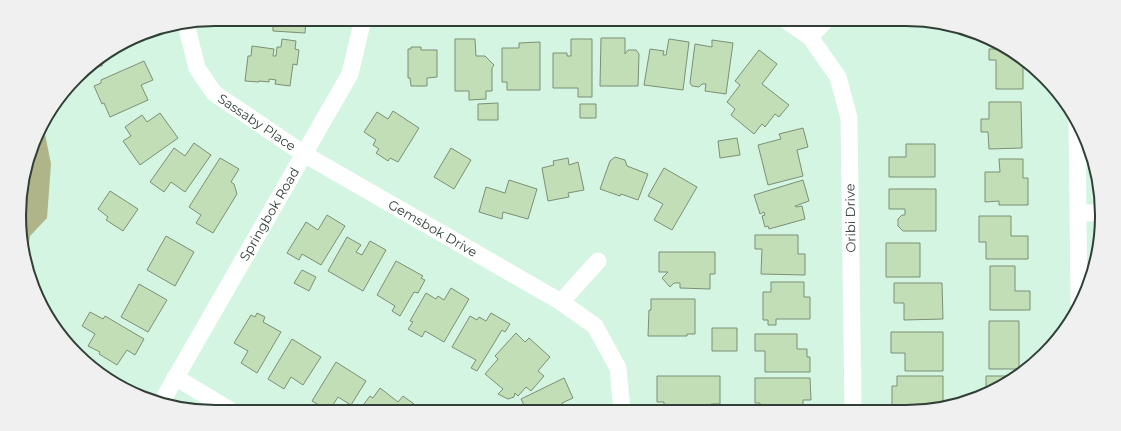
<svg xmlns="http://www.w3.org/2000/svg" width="1121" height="431" font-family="Montserrat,sans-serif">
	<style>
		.forest { fill: #afb489 }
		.building { fill: #c2deb7; stroke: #7d8f75 }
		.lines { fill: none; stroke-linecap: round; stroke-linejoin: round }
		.street { stroke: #fff; stroke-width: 17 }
		.labels { text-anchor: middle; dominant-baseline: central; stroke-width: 3.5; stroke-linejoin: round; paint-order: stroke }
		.street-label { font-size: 13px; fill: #313f37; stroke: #fff }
		.rim { fill: none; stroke: #313f37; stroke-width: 2 }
	</style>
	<rect width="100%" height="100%" fill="#d3f5e1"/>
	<path class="forest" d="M43 124 51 164 47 218 30 236 26 262 23 254 21 190Z"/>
	<path class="building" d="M273 19H306L305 33 273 31Z
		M601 38H625V54L628 50H636L639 54 638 86H600Z
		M282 39 296 41 295 49 299 50 297 65 293 64 290 86 275 84 276 80 269 79V82L259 81V82L245 81 248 56H251L252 46 274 49 273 56H276L277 47H281Z
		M455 39H475L476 56H485L494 65 492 68V91H486V99L469 100V91H455Z
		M571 39H592V97H578V88H553V53H567V56H571Z
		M669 39 689 42 683 90 644 85 650 49 664 51 663 55H666Z
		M712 40 733 43 726 94 705 91 706 84H702L699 87 692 86 690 83 695 44 712 47Z
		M540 42V90H507V82H502V48H519V43Z
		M411 47H421V50H437V77L427 78V86H411L410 78H408V49H411Z
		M989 49H1003L1023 59V89H996V60H989Z
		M759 50 777 64 762 84 789 105 779 117 775 114 765 127 762 124 754 134 731 115 735 109 727 102 740 85 735 81Z
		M103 58 102 66H89Z
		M144 61 153 80 141 85 148 100 110 117 104 103 102 104 94 86 101 83V80Z
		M989 102H1021L1022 148 989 149 988 132H981V119H989Z
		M498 103V120H478V104Z
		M580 104H596V118H580Z
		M393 111 419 128 398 162 390 158 388 161 376 153 379 149 373 145 376 140 364 132 377 112 388 119Z
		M160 113 178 138 140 165 123 141 131 136 125 127 142 115 147 122Z
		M803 128 808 147 797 150 803 176 768 185 758 145 781 139 779 134Z
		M737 138 740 155 720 158 718 141Z
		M194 143 211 155 185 192 171 182 164 192 150 182 174 148 185 156Z
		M906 144H935V177H889V157H906Z
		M451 148 471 160 454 189 434 177Z
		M615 157 625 160 627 166 648 174 638 200 621 194 620 196 600 189 610 161Z
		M220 158 239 169 231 182 234 184 237 194 213 233 196 223 201 215 189 207Z
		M568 158 569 165 578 162 584 190 568 193 569 197 548 201 542 168 554 165 553 161Z
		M999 159H1023V178H1028V205H999V201L985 202V172H1000Z
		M664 168 697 187 672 230 654 220 663 204 648 196Z
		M509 180 537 189 528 219 503 212 502 219 479 212 486 187 505 193Z
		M803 180 809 201 795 206 796 207 802 206 805 219 769 229 768 226 765 227 762 216 765 215 764 212 760 214 754 195Z
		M889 189H936V231H903L898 226V219L902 215H905V209H889Z
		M110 191 138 209 123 231 106 220 108 217 98 209Z
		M327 215 345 226 321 265 302 254 299 260 287 253 306 222 318 230Z
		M979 216H1011V236H1028V259H986V242H979Z
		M755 235H798V254H805V275L761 274 762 249H755Z
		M166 236 194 252 175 286 147 270Z
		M347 237 361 245 356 252 362 255 370 241 386 250 363 291 328 271Z
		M886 243H920V277H886Z
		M659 252H715V274H710V289L680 288V283H674L670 287 662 278 668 272H659Z
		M396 261 423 276 421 278 425 280 418 293 414 292 400 316 392 311 395 306 377 295Z
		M990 266H1015V291H1030V310H990Z
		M302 270 316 277 309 291 294 283Z
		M771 282H804V297H810V319H776V325H768V320H763V292H771Z
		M894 283H942L943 319 904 320V303H894Z
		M139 284 167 300 148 332 121 317Z
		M451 288 469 299 444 342 425 331 422 337 408 329 413 322 410 321 426 293 436 299 438 296 444 300Z
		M651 299H695V334H687V336H648L649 310H651Z
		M90 312 103 319 105 316 144 339 135 355 127 350 117 365 99 354 100 352 88 346 95 334 82 326Z
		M257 313 265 317 263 322 281 332 257 373 241 363 248 351 234 343 251 315 255 317Z
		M491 313 510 324 505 332 502 330 477 371 471 368 476 360 452 347 470 316 477 320 479 317 486 321Z
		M989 321H1019V369H989Z
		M712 328H737V351H712Z
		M891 332H943V371H905V353H891Z
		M516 333 525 342 529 338 550 357 538 371 544 376 531 391 526 387 518 396 515 393 514 397 508 399 498 394 503 389 485 374 498 359 495 356Z
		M755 334H797V349H807V357H810V372H765V351H755Z
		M292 339 321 357 303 385 291 377 284 389 268 379Z
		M336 362 366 381 351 405 338 397 329 411 312 401Z
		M657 376H720V404H711V408H705V411H670V407H664V402H657Z
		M897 376H943V407L931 410H897V406H892V386H897Z
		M986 376H1016L992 392 986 394Z
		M564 378 573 398 562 403 565 411H527L521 399Z
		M755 378H810L811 400H803V411H760V403H755Z
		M380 388 398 402 403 396 414 404 408 412H358L370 396 373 398Z"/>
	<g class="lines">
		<path class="street" d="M784 19 810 37 838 77 849 118 853 410
			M186 24 197 68 214 93 304 154 561 302 595 326 618 368 622 411
			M810 37 827 19
			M1077 121 1079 303
			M1078 213H1099
			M561 302 598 261
			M175 377 233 412
			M161 403 350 74 363 19"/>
	</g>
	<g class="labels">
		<g class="street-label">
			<text transform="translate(257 122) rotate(34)">Sassaby Place</text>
			<text transform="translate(269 214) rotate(-60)">Springbok Road</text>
			<text transform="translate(850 218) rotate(-91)">Oribi Drive</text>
			<text transform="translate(433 228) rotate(30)">Gemsbok Drive</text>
		</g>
	</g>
	<path d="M0 0H1121V431H0ZM215 26H906A189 189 0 0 1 1095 215V216A189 189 0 0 1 906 405H215A189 189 0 0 1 26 216V215A189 189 0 0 1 215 26Z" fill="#eff0ef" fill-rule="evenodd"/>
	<path class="rim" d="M215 26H906A189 189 0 0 1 1095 215V216A189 189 0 0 1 906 405H215A189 189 0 0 1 26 216V215A189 189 0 0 1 215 26Z"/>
</svg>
